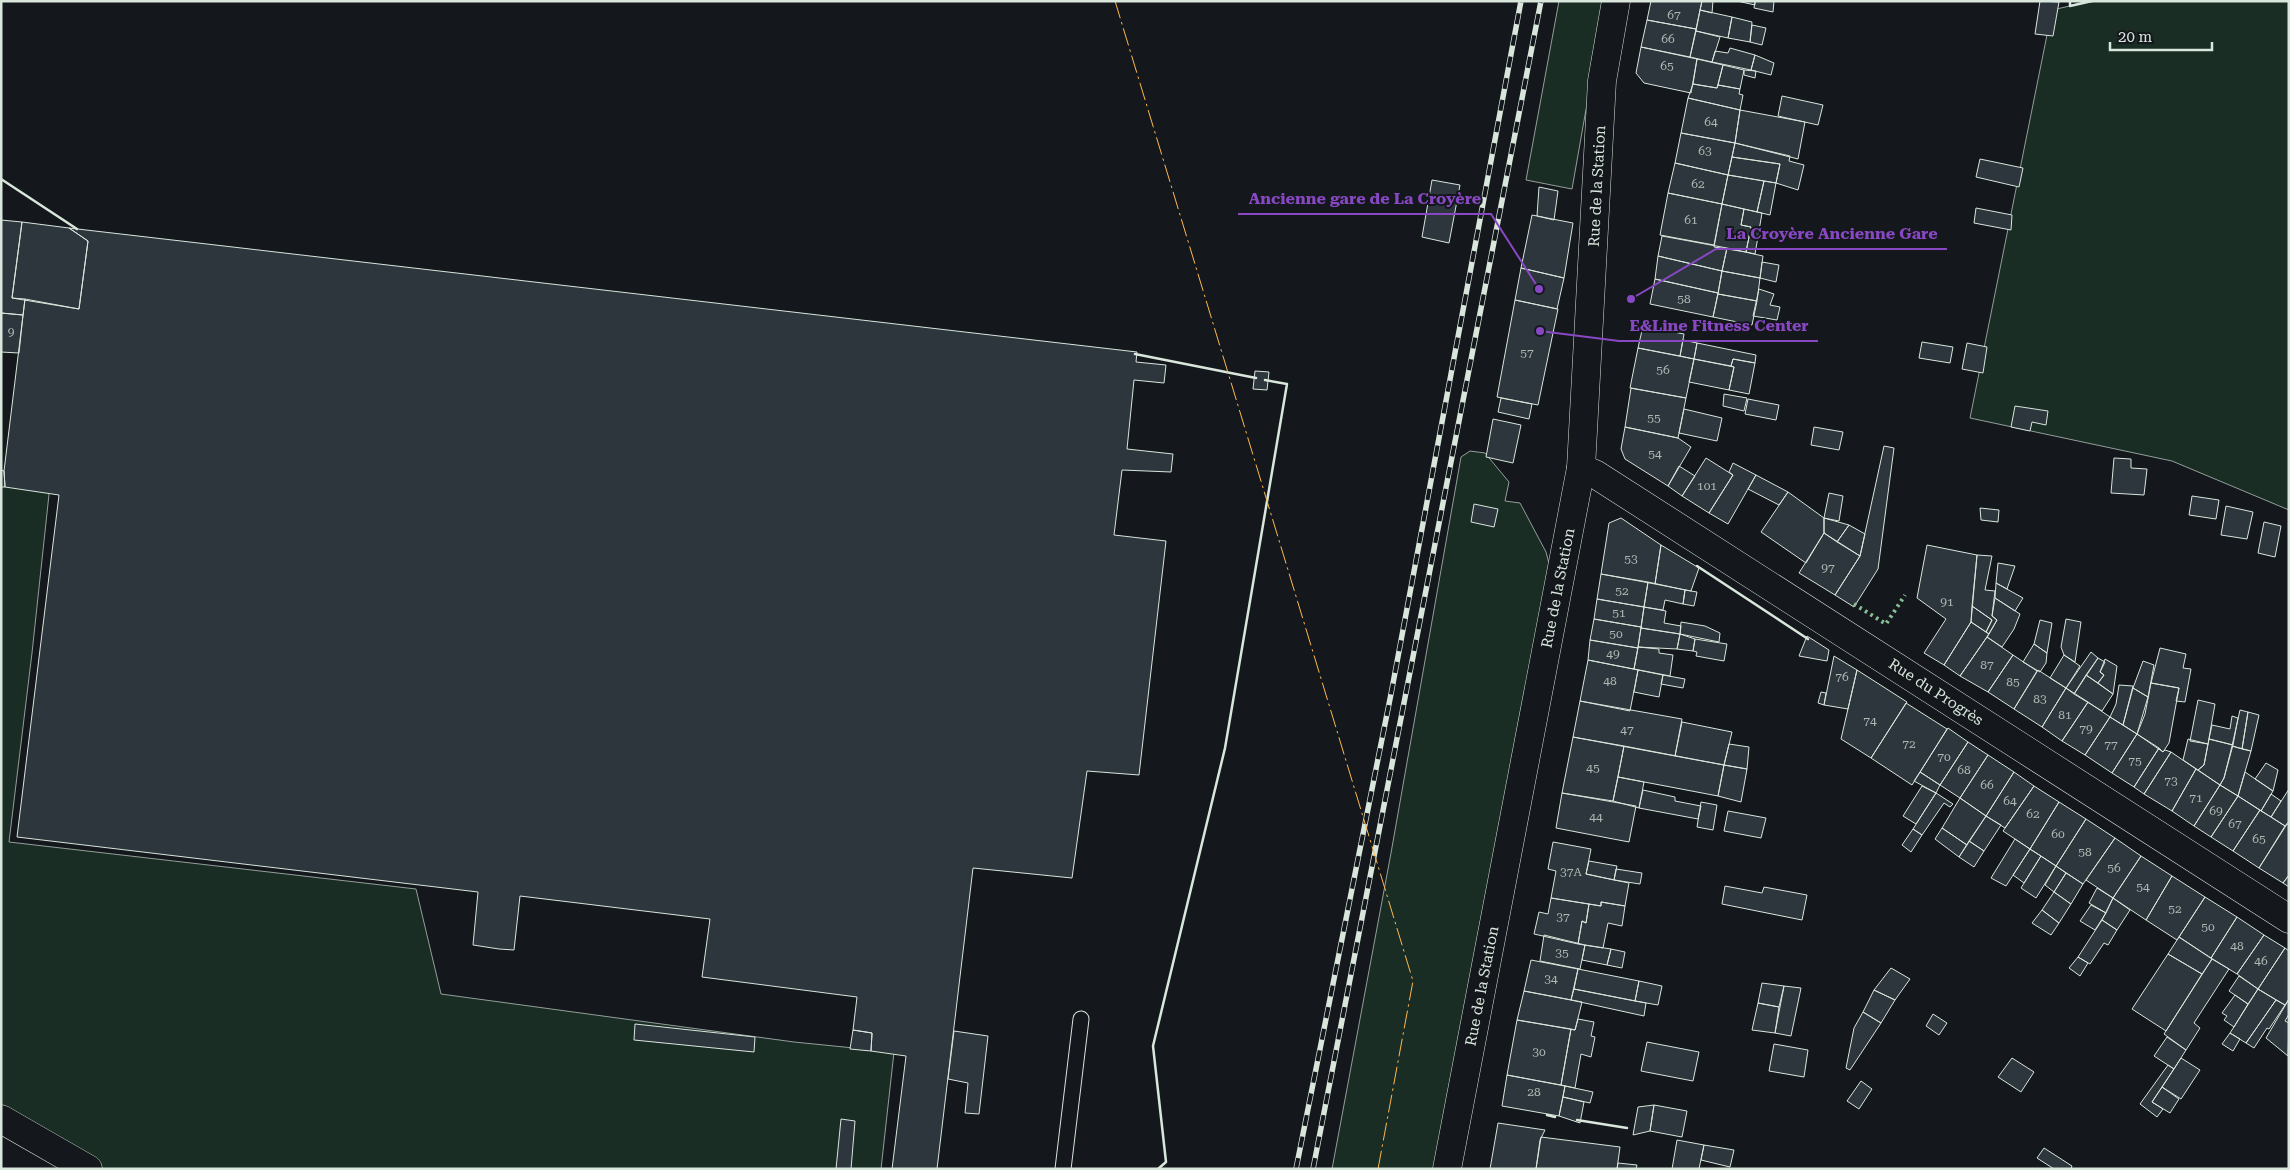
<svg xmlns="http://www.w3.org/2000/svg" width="2290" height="1170" font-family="'Roboto Serif',serif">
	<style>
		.green { fill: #1a2d24; stroke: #939e99 }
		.building { fill: #2c363c; stroke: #d8e6dc }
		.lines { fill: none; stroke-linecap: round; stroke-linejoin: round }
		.lane-casing { stroke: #d8e6dc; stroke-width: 17 }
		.street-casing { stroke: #d8e6dc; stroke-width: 29 }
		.secondary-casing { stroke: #d8e6dc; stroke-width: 29 }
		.lane { stroke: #14181c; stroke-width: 15 }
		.street { stroke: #14181c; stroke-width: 28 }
		.secondary { stroke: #14181c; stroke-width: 28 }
		.rail-casing { stroke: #d8e6dc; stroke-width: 5.5 }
		.rail { stroke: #14181c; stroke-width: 4; stroke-dasharray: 11; stroke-linecap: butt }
		.hedge { stroke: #8ac095; stroke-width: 4; stroke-dasharray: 2.5 4; stroke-linecap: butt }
		.wall { stroke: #d8e6dc; stroke-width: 2.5 }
		.power { stroke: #ffb74d; stroke-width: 1; stroke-dasharray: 18 4 2.5 4; stroke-linecap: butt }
		.labels { text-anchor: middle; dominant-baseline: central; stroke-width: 4; stroke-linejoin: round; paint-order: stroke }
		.number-label { font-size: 12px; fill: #adbab4 }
		.street-label { font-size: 15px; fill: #d8e6dc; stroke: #14181c }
		.leader { fill: none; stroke: #8948c3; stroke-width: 2 }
		.callout-dot { fill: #8948c3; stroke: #14181c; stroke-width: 2 }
		.callout-label { font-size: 16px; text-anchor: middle; font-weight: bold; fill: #8948c3; stroke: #14181c; stroke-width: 4; stroke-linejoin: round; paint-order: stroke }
	</style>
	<rect width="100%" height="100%" fill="#14181c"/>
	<path class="green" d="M1559 1H1616L1591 81 1572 189 1526 180Z
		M2092 1H2289V510L2172 461 1970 418 2052 10Z
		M1470 451 1485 453 1509 482 1505 501 1520 503 1546 552 1557 593 1447 1169H1332L1391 853 1461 457Z
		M1 479 50 485 32 653 9 842 416 889 441 994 794 1042 894 1052 881 1169H88L1 1119Z"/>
	<path class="building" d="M1651 1H1702L1696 29 1647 20Z
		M1702 1H1713L1712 13 1700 10Z
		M1737 1H1755V5Z
		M1755 1H1774L1773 12 1754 8Z
		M2040 1 2059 2 2053 36 2035 34Z
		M1700 10 1732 17 1728 38 1696 31Z
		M1732 17 1752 22 1750 42 1728 38Z
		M1647 20 1696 29 1690 57 1641 47Z
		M1752 25 1766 28 1762 45 1750 42Z
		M1696 31 1720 37 1712 62 1690 57Z
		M1641 47 1697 59 1691 93 1644 83 1636 73Z
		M1730 48 1755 55 1751 70 1712 62 1715 51 1728 53Z
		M1755 55 1774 63 1771 75 1751 70Z
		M1697 59 1723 65 1717 88 1693 84Z
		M1723 65 1744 70 1740 89 1718 85Z
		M1744 70 1756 71 1755 78 1744 75Z
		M1693 84 1717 88 1718 85 1740 89 1739 94 1743 95 1740 110 1688 98Z
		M1782 96 1823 105 1818 125 1778 116Z
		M1688 98 1740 110 1735 143 1681 133Z
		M1740 110 1805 122 1798 159 1735 143Z
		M1681 133 1735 143 1728 175 1675 163Z
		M1735 143 1790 156 1789 161 1804 165 1798 190 1776 183 1780 164 1732 157Z
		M1732 157 1780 164 1776 183 1728 175Z
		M1980 159 2023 168 2019 187 1976 177Z
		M1675 163 1728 175 1722 204 1668 193Z
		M1728 175 1764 181 1757 212 1722 204Z
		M1432 180 1460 185 1449 243 1422 237Z
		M1764 181 1776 183 1770 215 1757 212Z
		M1539 187 1558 191 1554 220 1537 216Z
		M1668 193 1722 204 1714 245 1660 235Z
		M1722 204 1744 209 1741 225 1751 227 1746 252 1714 247Z
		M1976 208 2012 215 2011 230 1974 223Z
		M1744 209 1762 213 1755 254 1746 252 1751 227 1741 225Z
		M1532 215 1573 223 1564 278 1521 268Z
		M1 220 22 222 12 298 25 299 23 315 1 313Z
		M22 222 69 228 88 241 79 309 12 298Z
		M69 228 1137 352 1136 362 1166 365 1164 383 1134 380 1127 449 1173 454 1171 472 1122 470 1114 535 1166 541 1139 775 1087 771 1072 878 973 868 937 1169H892L906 1056 871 1051 872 1033 853 1030 857 997 702 977 710 919 520 896 514 950 499 949 473 945 478 892 17 837 59 495 5 487 4 471 25 299 79 309 88 241Z
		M1662 236 1727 248 1722 271 1658 256Z
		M1727 248 1763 256 1760 278 1722 271Z
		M1658 256 1722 271 1718 293 1655 279Z
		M1762 262 1779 265 1776 282 1760 278Z
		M1521 268 1564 278 1557 309 1515 300Z
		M1722 271 1760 278 1757 301 1718 294Z
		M1655 279 1718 293 1713 317 1650 304Z
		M1759 289 1774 294 1770 305 1780 307 1777 320 1753 316Z
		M1718 294 1757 301 1752 325 1713 317Z
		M1515 300 1558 309 1538 405 1497 397Z
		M1 313 23 315 19 353 1 352Z
		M1643 326 1684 334 1680 356 1638 348Z
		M1683 340 1697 343 1694 359 1680 356Z
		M1922 342 1953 347 1950 363 1919 358Z
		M1697 343 1756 355 1755 363 1733 359 1731 366 1694 359Z
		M1967 343 1987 347 1983 373 1962 369Z
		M1638 348 1694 359 1686 398 1630 388Z
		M1694 359 1734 367 1729 390 1689 382Z
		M1733 359 1755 363 1749 394 1729 390 1734 367 1731 366Z
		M1255 371 1269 372 1267 390 1253 389Z
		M1631 388 1686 398 1678 438 1625 427Z
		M1724 394 1747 398 1744 411 1723 406Z
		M1501 398 1532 404 1529 419 1498 412Z
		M1748 399 1779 405 1776 420 1745 414Z
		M2015 406 2048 411 2046 425 2032 422 2030 431 2011 427Z
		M1684 409 1722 418 1717 441 1679 433Z
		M1493 419 1521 425 1513 463 1486 457Z
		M1625 427 1678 438 1691 447 1668 486 1625 459 1621 449Z
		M1814 427 1843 432 1839 450 1811 445Z
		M1884 446 1894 448 1878 569 1854 607 1835 595 1860 556Z
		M1706 458 1733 475 1709 513 1682 496Z
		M2114 458 2131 459V468L2147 469 2144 495 2111 493Z
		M1733 463 1756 475 1728 524 1709 513 1733 475 1729 472Z
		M1679 466 1695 476 1682 496 1668 486Z
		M1 470 4 471 5 487H1Z
		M1756 475 1788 492 1779 505 1748 489Z
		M1788 492 1824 518V533L1806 563 1761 532Z
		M1829 493 1843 496 1839 521 1824 518Z
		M2192 496 2219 500 2216 519 2189 515Z
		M1474 504 1498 509 1494 527 1471 522Z
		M2226 506 2253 512 2247 539 2221 535Z
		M1980 508 1999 510 1998 522 1981 520Z
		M1621 518 1661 545 1655 584 1601 574 1609 523Z
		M1824 518 1849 525 1837 542 1824 533Z
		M2264 522 2281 526 2275 557 2258 553Z
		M1849 525 1865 534 1860 556 1837 542Z
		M1824 533 1860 556 1835 595 1799 573Z
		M1661 545 1699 568 1691 591 1655 584Z
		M1927 545 1977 555 1971 622 1944 665 1924 653 1946 619 1917 598Z
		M1977 555 1992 556 1985 590 1995 591 1992 616 1997 620 1989 634 1986 632 1992 620 1972 606Z
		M1998 563 2015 566 2007 589 1996 583Z
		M1601 574 1648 582 1644 607 1597 599Z
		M1648 582 1685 590 1683 604 1665 600 1663 610 1644 607Z
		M1996 583 2023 598 2015 611 1995 598Z
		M1685 590 1697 592 1694 606 1683 604Z
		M1995 598 2020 614 2014 629 2002 647 1987 637 1997 620 1992 616Z
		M1597 599 1644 607 1641 627 1594 619Z
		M1972 606 1992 620 1986 632 1971 622Z
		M1644 607 1666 611 1664 623 1681 626 1680 634 1641 628Z
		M1594 619 1641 627 1638 648 1590 640Z
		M2066 619 2081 622 2075 662 2064 655 2061 647Z
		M2040 620 2052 623 2047 653 2034 644Z
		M1681 622 1705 626 1720 633 1719 642 1680 634Z
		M1971 622 1989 634 1960 676 1944 665Z
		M1641 628 1680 634 1677 649 1638 647Z
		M1680 634 1695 639 1693 651 1677 649Z
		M1807 636 1829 650 1827 661 1799 656Z
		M1987 637 2013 655 1988 692 1960 676Z
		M1695 639 1727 644 1724 661 1696 656 1697 652 1693 651Z
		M1590 640 1638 648 1634 669 1588 660Z
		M2034 644 2047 653 2046 663 2040 672 2023 662Z
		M1638 647 1659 649V653L1673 655 1670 676 1634 669Z
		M2160 648 2186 654 2183 668 2191 669 2185 702 2176 701 2179 688 2151 683Z
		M2091 652 2098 658 2074 694 2066 688Z
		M2013 655 2037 671 2014 709 1988 692Z
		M2064 655 2080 666 2066 688 2050 678Z
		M1834 656 1857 670 1848 709 1824 705Z
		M2098 658 2105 662 2100 672 2104 675 2098 683 2086 675Z
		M2105 659 2117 666 2113 694 2098 683 2104 675 2100 672Z
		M1588 660 1638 670 1630 711 1580 701Z
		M2143 661 2154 665 2148 697 2133 688Z
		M1638 670 1663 675 1659 697 1634 692Z
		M1857 670 1907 702 1871 758 1841 739Z
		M2038 670 2066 688 2042 727 2014 709Z
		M1663 675 1685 679 1683 688 1661 684Z
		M2086 675 2113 694 2102 711 2074 694Z
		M2151 683 2179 688 2169 743 2163 752 2137 734 2145 714Z
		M2119 685 2133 686 2123 725 2110 717 2116 704Z
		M2066 688 2088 702 2062 741 2042 727Z
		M2133 688 2148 697 2137 734 2123 725Z
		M1821 692 1826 693 1824 705 1818 703Z
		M2198 700 2215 704 2208 744 2190 741Z
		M1580 701 1682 719 1675 756 1573 737Z
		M2088 702 2110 717 2085 755 2062 741Z
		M1906 703 1947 729 1912 785 1871 758Z
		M2240 710 2248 712 2242 749 2232 746Z
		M2248 712 2259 715 2251 751 2242 749Z
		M2232 716 2238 718 2233 745 2209 739 2212 725 2230 729Z
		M2110 717 2137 734 2112 773 2085 755Z
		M1682 722 1732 732 1724 765 1675 756Z
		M1948 728 1968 742 1940 785 1920 772Z
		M2137 734 2159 748 2134 787 2112 773Z
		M1573 737 1624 746 1613 801 1562 793Z
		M2188 739 2208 744 2204 765 2198 770 2183 760Z
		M2209 739 2233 745 2224 778 2220 785 2198 770 2204 765Z
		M1968 742 1988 755 1960 798 1940 785Z
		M1729 744 1749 747 1747 769 1724 765Z
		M1624 746 1724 765 1718 796 1618 777Z
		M2232 746 2251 751 2238 796 2220 785 2224 778Z
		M2159 748 2163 752 2165 750 2171 752 2144 794 2134 787Z
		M2171 752 2196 769 2172 811 2144 794Z
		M1988 755 2014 772 1986 816 1960 798Z
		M2266 763 2278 770 2273 791 2255 779Z
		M1724 765 1747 769 1741 802 1718 796Z
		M2196 769 2220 785 2194 826 2172 811Z
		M1920 772 1940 785 1936 793 1914 781Z
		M2014 772 2034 786 2005 828 1986 816Z
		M2245 772 2273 791 2261 811 2238 796Z
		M1618 777 1644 782 1639 808 1613 801Z
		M2220 785 2238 796 2211 837 2194 826Z
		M1922 786 1936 793 1916 824 1903 816Z
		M2034 786 2059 802 2030 849 2003 831Z
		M2289 789V821L2285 826 2271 817Z
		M1643 790 1675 797V801L1701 806 1698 819 1639 808Z
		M1562 793 1636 806 1629 842 1556 828Z
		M1936 793 1953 804 1950 807 1944 803 1922 835 1913 829Z
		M2271 794 2281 801 2271 817 2261 811Z
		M2238 796 2260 810 2233 851 2211 837Z
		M1960 798 1986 816 1967 845 1942 828Z
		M1701 802 1717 805 1713 830 1697 827Z
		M2059 802 2086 819 2056 866 2030 849Z
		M2260 810 2285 826 2259 868 2233 851Z
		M1728 811 1766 818 1761 838 1724 831Z
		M1986 816 2001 825 1984 851 1969 841Z
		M2086 819 2115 838 2083 884 2056 866Z
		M2287 824 2289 825V875L2283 883 2259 868Z
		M1942 828 1967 845 1959 857 1935 839Z
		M1913 829 1922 835 1911 852 1902 845Z
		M2115 838 2141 856 2113 898 2086 880Z
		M2015 839 2030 849 2006 886 1991 878Z
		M1969 841 1984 851 1974 867 1959 857Z
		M1553 842 1591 849 1586 874 1629 883 1625 906 1601 902V906L1551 898 1556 871 1548 869Z
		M2030 849 2041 856 2024 883 2013 875Z
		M2041 856 2056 866 2036 898 2021 888Z
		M2141 856 2172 876 2146 920 2113 898Z
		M1589 861 1617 866 1614 880 1586 874Z
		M2056 866 2066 873 2054 892 2045 885Z
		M1616 869 1642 873 1640 884 1614 880Z
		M2066 873 2083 884 2071 904 2054 892Z
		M2289 875V887L2283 883Z
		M2172 876 2205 897 2177 940 2146 920Z
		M1725 886 1762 893 1764 887 1807 895 1802 920 1722 904Z
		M2097 888 2113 898 2106 913 2089 903Z
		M2054 892 2071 904 2059 923 2042 910Z
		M2205 897 2237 917 2211 958 2179 937Z
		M1551 898 1589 904 1586 923 1582 921 1578 944 1534 934 1539 912 1548 914Z
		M2113 898 2130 910 2117 930 2102 920Z
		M1601 902 1625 906 1622 926 1608 923 1603 948 1578 944 1582 921 1586 923 1589 904 1601 906Z
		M2091 905 2106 913 2095 930 2080 921Z
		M2042 910 2059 923 2051 935 2032 923Z
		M2237 917 2264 935 2237 974 2211 958Z
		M2102 920 2117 930 2108 945 2104 943 2090 964 2078 957Z
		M1544 935 1585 945 1580 969 1540 961Z
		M2264 935 2285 948 2258 989 2237 974Z
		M2179 937 2212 959 2202 974 2168 954Z
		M1585 945 1611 949 1607 965 1582 960Z
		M2285 948 2289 951V999L2285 1005 2258 989Z
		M1611 949 1625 952 1622 968 1607 965Z
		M2168 954 2202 974 2166 1031 2132 1009Z
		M2078 957 2088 963 2080 976 2069 968Z
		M2212 959 2229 969 2194 1023 2200 1028 2186 1050 2164 1034Z
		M1531 960 1578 969 1571 1000 1524 991Z
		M1891 968 1910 979 1895 1000 1874 990Z
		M1578 969 1639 981 1635 1001 1574 989Z
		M2239 976 2258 989 2248 1004 2229 991Z
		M1639 981 1662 986 1658 1005 1635 1001Z
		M1762 983 1784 986 1779 1007 1758 1003Z
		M1784 986 1801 988 1791 1036 1775 1033Z
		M1574 989 1646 1003 1644 1016 1571 1000Z
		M2258 989 2276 1000 2246 1043 2230 1033Z
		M1874 990 1895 1000 1881 1023 1863 1012Z
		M1524 991 1582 1002 1575 1030 1517 1020Z
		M2235 995 2248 1004 2234 1027 2224 1020 2227 1016 2222 1013Z
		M2289 999V1014L2285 1021 2289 1023 2288 1056 2266 1038Z
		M2276 1000 2285 1005 2269 1029 2267 1028 2254 1048 2246 1043Z
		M1758 1003 1779 1007 1775 1033 1752 1030Z
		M1863 1012 1881 1023 1850 1070 1846 1068 1854 1028Z
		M1933 1014 1947 1023 1939 1035 1926 1026Z
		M1578 1019 1594 1022 1591 1036 1595 1037 1591 1057 1581 1054 1575 1088 1561 1085 1571 1029 1575 1030Z
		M1517 1020 1571 1029 1561 1085 1507 1075Z
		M635 1024 755 1037 754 1052 634 1040Z
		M853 1030 872 1033 871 1051 850 1049Z
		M954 1031 988 1036 979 1114 965 1113 968 1083 948 1079Z
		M2230 1033 2240 1039 2233 1051 2222 1044Z
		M2167 1037 2186 1050 2174 1069 2154 1056Z
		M1647 1042 1699 1052 1693 1081 1641 1071Z
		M1774 1044 1808 1050 1804 1077 1769 1071Z
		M2012 1058 2034 1072 2021 1092 1998 1077Z
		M2181 1058 2200 1070 2181 1099 2162 1087Z
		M2168 1065 2174 1069 2152 1102 2163 1109 2157 1117 2140 1104Z
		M1507 1075 1565 1086 1559 1116 1502 1106Z
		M1861 1081 1872 1089 1859 1109 1847 1101Z
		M1565 1086 1593 1092 1590 1103 1563 1097Z
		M2162 1087 2179 1099 2170 1113 2152 1102Z
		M1563 1097 1584 1102 1580 1123 1559 1116Z
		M1654 1105 1650 1131 1633 1135 1638 1107Z
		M1654 1105 1687 1111 1682 1137 1650 1131Z
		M841 1119 855 1121 851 1169H836Z
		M1498 1123 1545 1130 1540 1140 1536 1169H1490Z
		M1541 1137 1620 1147 1617 1169H1536Z
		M1677 1140 1704 1145 1699 1169H1672Z
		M1704 1145 1734 1150 1730 1167 1701 1160Z
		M2044 1148 2072 1166 2071 1169H2054L2037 1158Z
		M1618 1163 1637 1165 1636 1169H1617Z"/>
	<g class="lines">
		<g class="lane-casing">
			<path id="lane" d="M1063 1169 1081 1019"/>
		</g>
		<g class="street-casing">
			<path id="street" d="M1581 468 1595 474 2289 919
				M1 1119 88 1169"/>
		</g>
		<g class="secondary-casing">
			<path id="secondary" d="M1447 1169 1581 468 1602 81 1616 1"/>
		</g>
		<use href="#lane" class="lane"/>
		<use href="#street" class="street"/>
		<use href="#secondary" class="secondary"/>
		<g class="rail-casing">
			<path id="rail" d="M1296 1169 1391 694 1521 1
				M1313 1169 1541 1"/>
		</g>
		<use href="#rail" class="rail"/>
		<path class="hedge" d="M1854 604 1886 624 1905 595"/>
		<path class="wall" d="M2070 1V6L2092 1
			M1 179 77 229
			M1135 354 1256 378
			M1697 566 1808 639
			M1547 1115 1555 1117
			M1577 1120 1627 1128
			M1158 1169 1166 1162 1153 1046 1225 748 1287 384 1265 380"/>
		<path class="power" d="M1115 1 1413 981 1378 1169"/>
	</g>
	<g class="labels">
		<g class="number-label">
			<text x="1674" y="15">67</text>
			<text x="1668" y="39">66</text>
			<text x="1667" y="66">65</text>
			<text x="1711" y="122">64</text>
			<text x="1705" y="151">63</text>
			<text x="1698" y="184">62</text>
			<text x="1691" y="220">61</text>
			<text x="1684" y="299">58</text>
			<text x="11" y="332">9</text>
			<text x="1527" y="353">57</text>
			<text x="1663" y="370">56</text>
			<text x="1654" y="418">55</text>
			<text x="1655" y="454">54</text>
			<text x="1707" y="486">101</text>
			<text x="1631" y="559">53</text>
			<text x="1828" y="568">97</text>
			<text x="1622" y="591">52</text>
			<text x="1947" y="602">91</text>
			<text x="1619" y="613">51</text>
			<text x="1616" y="634">50</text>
			<text x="1613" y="654">49</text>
			<text x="1987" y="665">87</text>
			<text x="1842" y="677">76</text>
			<text x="1610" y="681">48</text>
			<text x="2013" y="682">85</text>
			<text x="2040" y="699">83</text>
			<text x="2065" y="715">81</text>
			<text x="1870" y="721">74</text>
			<text x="2086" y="729">79</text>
			<text x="1627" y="730">47</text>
			<text x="1909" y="744">72</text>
			<text x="2111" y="745">77</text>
			<text x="1944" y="757">70</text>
			<text x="2135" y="761">75</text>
			<text x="1593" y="768">45</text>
			<text x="1964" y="770">68</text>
			<text x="2171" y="781">73</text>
			<text x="1987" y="785">66</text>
			<text x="2196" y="798">71</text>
			<text x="2010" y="801">64</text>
			<text x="2216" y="811">69</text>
			<text x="2033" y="814">62</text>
			<text x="1596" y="817">44</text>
			<text x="2235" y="824">67</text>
			<text x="2058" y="834">60</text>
			<text x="2259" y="839">65</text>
			<text x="2085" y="852">58</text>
			<text x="2114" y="868">56</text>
			<text x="1571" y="872">37A</text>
			<text x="2143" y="887">54</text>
			<text x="2175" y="909">52</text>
			<text x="1563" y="917">37</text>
			<text x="2208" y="927">50</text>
			<text x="2237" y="946">48</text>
			<text x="1562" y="953">35</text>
			<text x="2261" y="961">46</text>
			<text x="1551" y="979">34</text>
			<text x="1539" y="1052">30</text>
			<text x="1534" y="1092">28</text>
		</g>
		<g class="street-label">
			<text transform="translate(1597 186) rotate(-87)">Rue de la Station</text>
			<text transform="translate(1558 588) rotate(-79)">Rue de la Station</text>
			<text transform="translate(1936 692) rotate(33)">Rue du Progrès</text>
			<text transform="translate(1482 986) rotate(-79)">Rue de la Station</text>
		</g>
	</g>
	<path class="leader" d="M1539 289L1491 214H1238M1631 299L1716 249H1947M1540 331L1619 341H1818"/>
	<g class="callout-dot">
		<circle cx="1539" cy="289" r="5"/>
		<circle cx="1631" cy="299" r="5"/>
		<circle cx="1540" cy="331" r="5"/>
	</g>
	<g class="callout-label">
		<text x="1365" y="204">Ancienne gare de La Croyère</text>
		<text x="1832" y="239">La Croyère Ancienne Gare</text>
		<text x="1719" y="331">E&amp;Line Fitness Center</text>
	</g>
	<rect width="2290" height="1170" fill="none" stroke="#d8e6dc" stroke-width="5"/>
	<path d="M2110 42v8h102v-8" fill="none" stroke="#d8e6dc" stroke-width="2.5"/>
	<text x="2118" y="42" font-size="15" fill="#d8e6dc" stroke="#14181c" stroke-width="4" paint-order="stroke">20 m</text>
</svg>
